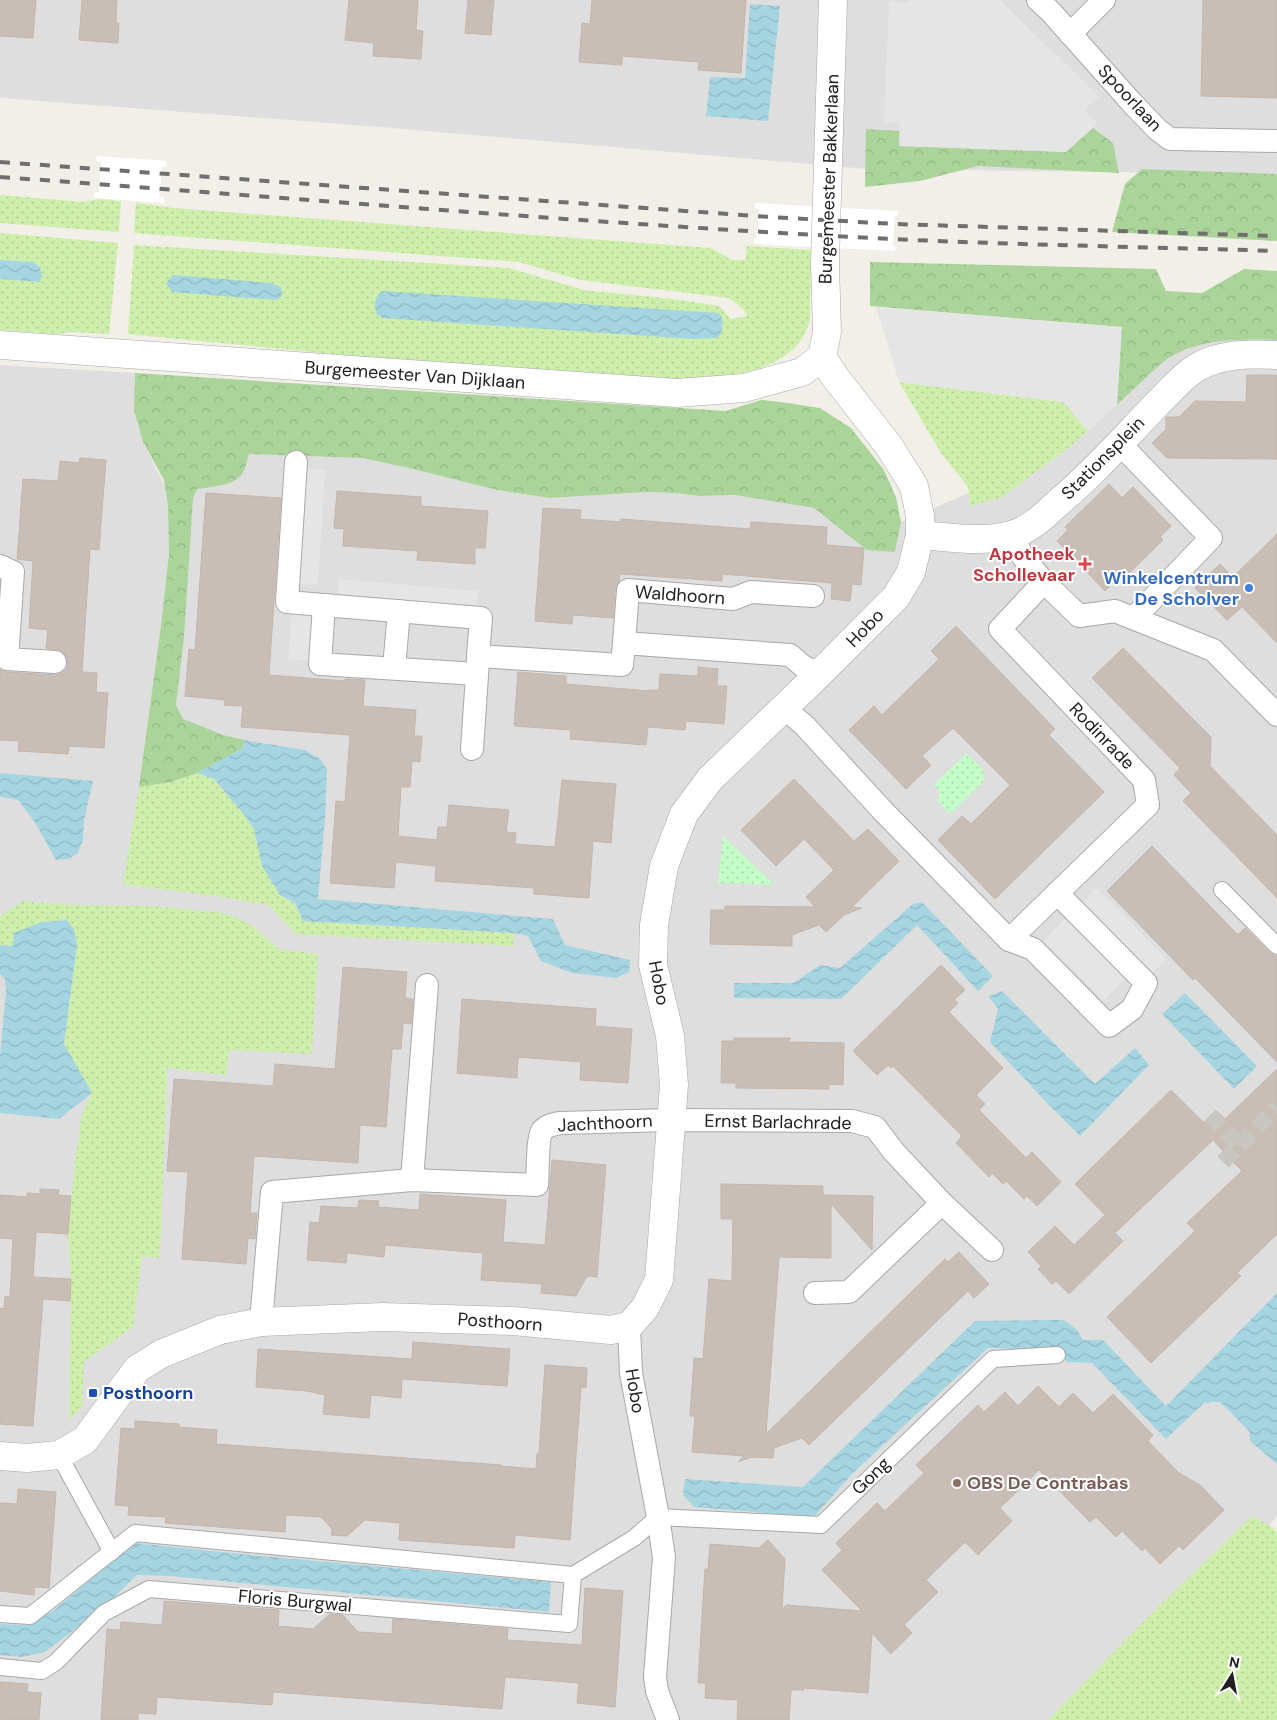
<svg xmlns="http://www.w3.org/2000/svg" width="1277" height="1720" viewBox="0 0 1277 1720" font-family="'DM Sans',sans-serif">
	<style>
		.residential { fill: #dfdede }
		.grass { fill: url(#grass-dots) }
		.forest { fill: url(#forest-crowns) }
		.park { fill: url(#park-dots) }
		.parking { fill: #e5e5e5 }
		.water { fill: url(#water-waves) }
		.pier { fill: #fff }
		.building { fill: #c8beb6; stroke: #c5b5a9 }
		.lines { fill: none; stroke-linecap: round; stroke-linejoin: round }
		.pedestrian-tunnel { stroke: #c8c6c0; stroke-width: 16; stroke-dasharray: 16 8; stroke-linecap: butt }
		.pedestrian-casing { stroke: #a8a8a8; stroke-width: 18 }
		.minor-casing { stroke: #a8a8a8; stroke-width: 24 }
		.tertiary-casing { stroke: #a8a8a8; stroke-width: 29 }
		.pedestrian { stroke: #fff; stroke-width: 16 }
		.minor { stroke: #fff; stroke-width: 22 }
		.tertiary { stroke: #fff; stroke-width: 28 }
		.rail { stroke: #6f6f6f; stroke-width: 4; stroke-dasharray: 10 10; stroke-linecap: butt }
		.health-dot { fill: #e0444e; stroke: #fff; stroke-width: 2 }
		.shop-dot { fill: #3f7fe0; stroke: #fff; stroke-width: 2 }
		.transit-dot { fill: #1a4fb4; stroke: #fff; stroke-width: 2 }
		.education-dot { fill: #8d6e63; stroke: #fff; stroke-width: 2 }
		.labels { text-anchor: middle; stroke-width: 4; stroke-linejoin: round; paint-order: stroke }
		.street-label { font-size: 18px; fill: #212121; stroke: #fff }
		.health-label { font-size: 18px; font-weight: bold; fill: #be3a42; stroke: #fff; text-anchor: end }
		.shop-label { font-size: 18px; font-weight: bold; fill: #366cbe; stroke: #fff; text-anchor: end }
		.transit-label { font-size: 18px; font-weight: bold; fill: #164399; stroke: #fff; text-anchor: start }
		.education-label { font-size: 18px; font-weight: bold; fill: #785e54; stroke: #fff; text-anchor: start }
	</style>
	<defs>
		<pattern id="grass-dots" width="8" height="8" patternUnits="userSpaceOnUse" patternTransform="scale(1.25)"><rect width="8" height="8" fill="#cdefab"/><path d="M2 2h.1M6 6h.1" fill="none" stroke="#b0cd93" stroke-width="1.8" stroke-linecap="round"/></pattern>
		<pattern id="forest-crowns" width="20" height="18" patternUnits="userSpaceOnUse" patternTransform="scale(1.25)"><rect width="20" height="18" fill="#abd49a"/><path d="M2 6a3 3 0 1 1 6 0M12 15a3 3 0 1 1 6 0" fill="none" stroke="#93b684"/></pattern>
		<pattern id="park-dots" width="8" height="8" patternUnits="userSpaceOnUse" patternTransform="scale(1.25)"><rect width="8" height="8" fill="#c4fdc8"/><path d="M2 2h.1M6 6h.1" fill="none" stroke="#a8d9ac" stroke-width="1.8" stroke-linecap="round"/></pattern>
		<pattern id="water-waves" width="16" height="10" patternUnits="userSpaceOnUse" patternTransform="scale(1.25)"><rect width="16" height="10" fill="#a6d5e2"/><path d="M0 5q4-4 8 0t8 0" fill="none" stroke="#8fb7c2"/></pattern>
	</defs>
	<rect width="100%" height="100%" fill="#f2efe8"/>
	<g class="residential">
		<polygon points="0,0 1277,0 1277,174 867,169 381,127 0,98"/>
		<polygon points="1277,325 1277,1517 1069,1720 0,1720 0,365 135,373 134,410 143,442 165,486 193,498 197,489 221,486 244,472 249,454 362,458 409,468 497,490 550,498 647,492 675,493 700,496 735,495 784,503 814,508 826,518 895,552 901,522 995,482 1189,326"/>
	</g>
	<g class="grass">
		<polygon points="0,195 84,202 98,199 121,201 119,232 0,223"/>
		<path d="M 136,203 L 173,208 L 711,248 L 732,260 L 745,260 L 747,246 L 811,250 C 811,265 811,281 810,296 C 810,303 811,312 810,319 C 796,382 700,379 651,378 L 373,358 L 128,334 L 134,245 L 509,268 L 584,290 L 673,299 L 719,306 L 731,319 L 747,316 L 744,310 L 729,298 L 580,280 L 519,262 L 134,233 Z"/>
		<polygon points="0,233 118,243 109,334 70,332 60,334 0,330 0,279 39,282 33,262 0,260"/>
		<polygon points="899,382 1064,402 1088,431 1071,446 1002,497 970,506 968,487 941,453"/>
		<polygon points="197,773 214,779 242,812 254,829 262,866 280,895 294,903 303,921 514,933 513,946 296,934 268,905 221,897 123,884 139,787 171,782"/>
		<polygon points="23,901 72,905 149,906 218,912 236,917 255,928 279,949 318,954 312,1054 229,1050 226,1075 167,1068 160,1258 142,1256 133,1327 84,1362 82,1407 69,1420 71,1279 68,1234 75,1162 82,1114 92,1093 64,1044 77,945 67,920 42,922 14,933 14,946 0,945 0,916"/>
		<polygon points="1252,1516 1272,1527 1277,1532 1277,1720 1048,1720 1143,1622"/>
	</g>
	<g class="forest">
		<polygon points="1093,128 1113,143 1119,173 978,166 920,181 865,187 866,129 900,131 899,146 1066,152"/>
		<polygon points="1142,169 1277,174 1277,241 1112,232 1125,184"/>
		<path d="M 870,262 L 1156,269 L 1166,291 L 1202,293 L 1244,269 L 1277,271 L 1277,340 C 1240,339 1193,338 1162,363 C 1147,376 1132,391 1117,405 L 1121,327 L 870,306 Z"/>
		<path d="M 135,373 L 726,411 L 761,400 L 788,403 L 820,408 L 851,428 L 884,470 L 896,497 L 901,522 L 895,552 L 867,550 L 814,508 L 735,495 L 700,496 L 675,493 L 647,492 L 550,498 L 497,490 L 409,468 L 362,458 L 249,454 C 247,461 246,469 242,474 C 233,486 211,487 197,489 L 193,498 L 184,637 L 176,705 L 183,719 L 223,735 L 244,740 L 243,748 L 197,773 L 171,782 L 139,787 L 161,626 L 169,554 L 168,505 L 164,480 L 143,442 L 134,410 Z"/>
	</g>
	<g class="park">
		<polygon points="967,753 984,771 983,782 950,814 937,800 940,791 934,785"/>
		<polygon points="723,836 775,885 718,883"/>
	</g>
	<g class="parking">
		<polygon points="908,0 1000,0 1099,97 1084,110 1098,123 1066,152 899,146 900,123 884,122 889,2 908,2"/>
		<polygon points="876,307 1122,327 1117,405 1088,431 1063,402 899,382"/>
		<polygon points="306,468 325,470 318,585 298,584"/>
		<polygon points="339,579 478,591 477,608 337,597"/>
		<polygon points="292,614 311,616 308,661 288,659"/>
		<polygon points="1097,888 1167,959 1138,986 1128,977 1103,1001 1043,940"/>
	</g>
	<g class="water">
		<polygon points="750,4 780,6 768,121 706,116 710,77 745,78"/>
		<polygon points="0,260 33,262 40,267 42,277 39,282 0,279"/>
		<polygon points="173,275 270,283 281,287 282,296 276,300 172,292 166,283"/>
		<path d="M 382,291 L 719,313 C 725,320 722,326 721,334 L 716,338 L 693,339 L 382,318 L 377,314 C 373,305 375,298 382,291 Z"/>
		<polygon points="244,740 305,750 320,759 327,769 325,819 318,899 553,919 565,945 630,960 629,972 616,978 572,973 541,961 528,936 514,933 303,921 295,903 280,895 262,866 254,829 242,812 214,779 197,773 243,748"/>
		<polygon points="0,773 93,781 84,821 83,840 78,853 69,859 56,860 34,821 18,800 0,797"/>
		<polygon points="922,902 993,976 978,991 917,925 841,999 734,998 734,983 793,983 820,965 840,968 913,904"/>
		<polygon points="67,920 74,930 77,945 64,1044 92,1093 59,1119 0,1113 0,1056 6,991 5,979 0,974 0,945 13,946 14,933 42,922"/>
		<polygon points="1002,991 1095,1084 1135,1048 1149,1065 1080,1136 1046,1102 990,1042 998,1009 988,996"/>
		<polygon points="1185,993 1257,1066 1234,1089 1162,1014"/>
		<polygon points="1277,1293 1277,1464 1250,1441 1249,1431 1220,1402 1210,1402 1208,1404 1205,1402 1166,1439 1092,1363 1067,1362 1054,1350 988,1348 853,1473 814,1517 694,1507 683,1495 685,1479 803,1487 975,1321 1064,1320 1077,1330 1083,1340 1103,1340 1166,1406"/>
		<polygon points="134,1543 261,1556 551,1582 549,1612 170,1576 137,1575 104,1607 45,1652 22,1657 0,1655 0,1624 25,1625 53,1611"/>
	</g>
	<g class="pier">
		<polygon points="97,156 167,161 167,166 162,167 159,197 164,197 164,203 94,198 94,192 99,192 101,162 96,161"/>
		<polygon points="755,203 898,211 897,216 895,216 894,224 893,246 896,247 895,251 754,244 754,239 757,238 759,209 755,209"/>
	</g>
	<g class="building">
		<polygon points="0,0 36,0 33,38 0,36"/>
		<polygon points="82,0 117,0 116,23 119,23 118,43 79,40"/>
		<polygon points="349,0 418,0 416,30 423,31 421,59 373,56 374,43 345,40"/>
		<polygon points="468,0 494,0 491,35 465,33"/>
		<polygon points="592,0 746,0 741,73 698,70 699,62 622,56 622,65 579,62 582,23 590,24"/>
		<polygon points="1203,0 1277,0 1277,98 1201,96"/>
		<polygon points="1247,375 1277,375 1277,459 1167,458 1152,443 1166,429 1166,417 1179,417 1195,401 1246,402"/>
		<polygon points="80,458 106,460 99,550 90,549 82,672 97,673 96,692 108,693 104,748 69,746 68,754 18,751 19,741 0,740 0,670 6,672 55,675 60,674 66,670 68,662 66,656 62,651 46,648 48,630 29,628 33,561 17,559 23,479 58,481 60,461 79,463"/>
		<polygon points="1109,484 1122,498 1133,487 1171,526 1160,537 1163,540 1119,583 1116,580 1105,591 1057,541 1068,530 1065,527"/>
		<polygon points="337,491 421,497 421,506 488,511 485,548 475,548 475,564 417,560 418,551 343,546 344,529 334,528"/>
		<polygon points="206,493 281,498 269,675 345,681 345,679 365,680 363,706 416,710 414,736 422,736 420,762 412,761 410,787 401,787 398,836 437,840 438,827 447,827 449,805 509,810 506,832 516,833 515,844 555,847 562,780 616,784 611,843 593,841 589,898 534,894 534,888 435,881 436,866 396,862 394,888 330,883 336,801 345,802 350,735 241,727 243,706 224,705 225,700 185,696 189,649 195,650"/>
		<polygon points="543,508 581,510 580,519 621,522 621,519 750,529 751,522 827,527 826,545 864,548 861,585 852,584 850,601 831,599 832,583 722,574 722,581 620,574 619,581 615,589 613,618 573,615 572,624 535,621"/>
		<polygon points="1277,534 1277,643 1242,607 1227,620 1195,588 1220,564 1233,577"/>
		<polygon points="956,626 1055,729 1049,735 1104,792 995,899 938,840 962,816 971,824 1010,785 953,728 922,756 931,765 906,789 849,730 874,706 882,715 939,659 931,651"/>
		<polygon points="1123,648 1211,737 1210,766 1277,835 1277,898 1183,801 1191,793 1174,775 1180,768 1092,678"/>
		<polygon points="698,667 718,669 717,686 727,686 724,724 686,721 685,730 648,727 646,745 570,739 571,730 514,726 518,672 566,676 566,684 649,691 649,690 659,690 660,674 698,676"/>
		<polygon points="794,779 854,841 868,829 899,861 852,907 862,908 844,915 826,932 819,925 805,930 792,935 792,946 710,944 711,910 725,910 725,906 815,907 806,897 834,870 804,839 776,866 741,830"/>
		<polygon points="1152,846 1238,935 1245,928 1270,953 1277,956 1277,1062 1195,978 1193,980 1107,891"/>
		<polygon points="941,965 965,990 954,1000 958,1003 949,1012 1003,1068 976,1095 985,1104 979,1110 1026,1158 1032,1152 1061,1182 1037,1206 1027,1196 1024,1199 1006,1181 1003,1184 992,1173 989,1177 956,1143 962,1136 893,1066 891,1068 888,1065 877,1075 853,1051"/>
		<polygon points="343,967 407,972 405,998 413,999 411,1024 403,1023 401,1049 392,1049 386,1127 360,1125 358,1163 254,1156 250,1213 257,1213 255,1239 248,1238 246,1264 182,1259 188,1172 167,1171 174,1079 273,1086 275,1064 335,1069"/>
		<polygon points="462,999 596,1009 595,1026 632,1029 628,1083 580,1080 581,1062 518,1057 517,1078 457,1073"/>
		<polygon points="734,1038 791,1038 787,1042 844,1043 843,1085 829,1084 829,1089 736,1088 736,1083 721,1083 722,1041 734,1041"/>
		<polygon points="1277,1069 1277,1234 1237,1273 1241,1276 1151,1363 1107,1317 1195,1231 1187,1223 1242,1171 1213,1140 1115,1233 1123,1241 1069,1294 1056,1281 1052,1284 1038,1269 1041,1266 1028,1252 1055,1226 1074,1245 1105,1215 1075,1184 1171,1090 1204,1123 1217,1111 1225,1119"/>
		<polygon points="552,1160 606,1165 597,1277 587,1276 576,1296 541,1293 542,1284 481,1280 483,1253 385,1245 384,1257 347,1253 346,1263 307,1260 310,1222 319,1223 321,1206 358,1208 359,1200 379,1201 378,1207 419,1210 420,1194 506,1200 503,1242 545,1245"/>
		<polygon points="721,1184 823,1186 823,1195 873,1196 872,1250 831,1204 831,1258 779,1257 766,1434 945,1259 948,1262 959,1252 989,1284 974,1298 968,1291 809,1445 802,1438 774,1448 773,1458 752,1457 738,1462 744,1456 692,1452 695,1416 690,1416 694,1358 703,1359 709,1279 732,1281 733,1219 721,1219"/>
		<polygon points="40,1189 59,1190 58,1195 71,1196 68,1234 36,1232 33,1277 71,1279 70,1301 43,1299 33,1426 0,1424 0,1308 4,1309 5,1296 10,1297 13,1239 0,1238 0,1195 27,1197 27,1193 40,1194"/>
		<polygon points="413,1342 510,1349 507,1386 402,1379 401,1398 371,1395 369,1418 323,1414 325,1395 307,1391 256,1387 258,1349 412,1359"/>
		<polygon points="545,1365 587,1368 586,1388 581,1387 570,1540 515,1535 514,1548 399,1540 400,1523 365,1520 347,1536 331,1535 332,1529 321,1517 286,1515 285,1532 165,1523 166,1517 128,1515 129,1506 115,1505 121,1428 135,1429 135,1421 179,1424 179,1427 217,1430 216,1444 501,1465 501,1466 536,1469 537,1454 539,1454"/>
		<polygon points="1038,1386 1059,1407 1073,1393 1093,1413 1113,1394 1153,1435 1148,1441 1179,1473 1200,1485 1224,1510 1183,1550 1179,1546 1160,1564 1145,1548 1142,1551 1122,1531 1116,1537 1096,1517 1090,1522 1039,1470 1000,1508 1012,1521 978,1555 965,1542 926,1580 938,1592 904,1625 912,1633 891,1654 872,1633 868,1693 804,1688 804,1690 791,1690 789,1720 737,1720 738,1700 705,1698 706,1683 698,1683 705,1569 708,1569 710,1544 759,1548 768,1540 785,1559 782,1609 786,1605 862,1611 822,1570 842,1550 836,1543 877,1503 885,1511 924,1473 916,1465 978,1405 984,1412 1005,1392 1018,1406"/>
		<polygon points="18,1489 56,1492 49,1588 35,1587 34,1595 0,1591 0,1503 17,1504"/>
		<polygon points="585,1588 623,1591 615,1707 577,1703 579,1683 505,1677 502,1709 273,1692 272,1705 157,1697 156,1714 138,1713 138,1720 101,1720 107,1629 120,1630 121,1622 162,1625 164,1601 279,1610 278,1626 313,1629 330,1614 343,1615 358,1632 392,1634 393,1619 508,1629 507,1640 582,1645"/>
		<polygon points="0,1682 28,1684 27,1692 41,1693 39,1720 0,1720"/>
	</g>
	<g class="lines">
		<g class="pedestrian-tunnel">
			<polyline points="1210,1115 1239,1145"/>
			<polyline points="1223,1162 1277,1107"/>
		</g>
		<defs>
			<g id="pedestrian">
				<polyline points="1222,890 1277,946"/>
				<polyline points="59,1455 112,1552"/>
				<polyline points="0,1614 30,1616 135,1533 573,1575"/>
				<polyline points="0,1667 42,1671 56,1662 104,1613 149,1589 569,1624 573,1575 634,1538 658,1517 821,1525 993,1359 1057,1355"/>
			</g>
			<g id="minor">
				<polyline points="1038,0 1051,12 1132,103 1158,130 1170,139 1277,141"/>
				<polyline points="1070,34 1104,0"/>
				<polyline points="1119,443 1211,538 1134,618"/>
				<polyline points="296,462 287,602 481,618 478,656 622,665 624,643 790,655 804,667 820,673"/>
				<polyline points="1012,535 1023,557 1044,582 1079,616 1115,611 1213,650 1277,715"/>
				<polyline points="0,566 13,572 7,659 55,662"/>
				<polyline points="324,605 320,664 477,674"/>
				<polyline points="624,643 628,590 733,599 751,592 813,596"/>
				<polyline points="394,668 399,611"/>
				<polyline points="784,708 805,726 882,810 1009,940 1148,805 1144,780 1000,629 1044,582"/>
				<polyline points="472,749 478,661"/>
				<polyline points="1009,940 1033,949 1109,1026 1132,1009 1146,983 1057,893"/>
				<polyline points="412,1180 427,985"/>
				<polyline points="942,1203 992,1250"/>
				<path d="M 261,1322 L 272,1192 L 412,1180 L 537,1185 C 538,1174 537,1139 542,1131 C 547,1125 554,1124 561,1123 L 670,1120 L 852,1121 L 875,1127 L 894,1152 L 942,1203 L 849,1292 L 815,1293"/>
				<polyline points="629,1326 631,1373 658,1517 664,1557 655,1677 657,1691 668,1720"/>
			</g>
			<g id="tertiary">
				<polyline points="0,345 677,393 744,388 802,372 822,357"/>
				<polyline points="822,357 827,332 825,263 833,0"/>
				<path d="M 920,535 C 950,537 981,543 1011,535 C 1030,530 1045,515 1060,501 C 1095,472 1125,437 1157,404 C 1169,393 1181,377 1196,368 C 1221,353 1249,354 1277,355"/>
				<polyline points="0,1456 27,1458 59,1455 85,1440 137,1369 161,1354 220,1330 261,1322 383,1317 513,1321 611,1330 629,1326 645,1308 659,1280 674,1085 670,1036 653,965 654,925 664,866 684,814 710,779 820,673 896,597 911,572 920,535 920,516 914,486 889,446 835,377 822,357"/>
			</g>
		</defs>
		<use href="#pedestrian" class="pedestrian-casing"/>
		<use href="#minor" class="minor-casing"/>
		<use href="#tertiary" class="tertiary-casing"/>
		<use href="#pedestrian" class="pedestrian"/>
		<use href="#minor" class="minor"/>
		<use href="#tertiary" class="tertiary"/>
		<g class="rail">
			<polyline points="0,162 770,217 895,224 1277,236"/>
			<path d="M 0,177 C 297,198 594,224 891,239 C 1020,245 1149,247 1277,251"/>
		</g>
	</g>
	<path class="health-dot" d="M1082.5 556.5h5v5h5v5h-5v5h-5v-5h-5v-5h5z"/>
	<circle class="shop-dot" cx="1249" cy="588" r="5"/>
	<rect class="transit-dot" x="88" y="1388" width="10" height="10" rx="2.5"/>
	<circle class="education-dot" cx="957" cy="1483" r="5"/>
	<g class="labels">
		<g class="street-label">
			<text transform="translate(1130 98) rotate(47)" y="6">Spoorlaan</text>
			<text transform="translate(829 179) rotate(-88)" y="6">Burgemeester Bakkerlaan</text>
			<text transform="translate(415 375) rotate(4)" y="6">Burgemeester Van Dijklaan</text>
			<text transform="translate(1103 458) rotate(-45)" y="6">Stationsplein</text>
			<text transform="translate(680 595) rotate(4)" y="6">Waldhoorn</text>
			<text transform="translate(865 628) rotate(-46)" y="6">Hobo</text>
			<text transform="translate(1102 736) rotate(46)" y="6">Rodinrade</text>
			<text transform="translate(659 983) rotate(79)" y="6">Hobo</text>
			<text transform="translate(778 1122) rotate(1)" y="6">Ernst Barlachrade</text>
			<text transform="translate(605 1123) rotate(-3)" y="6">Jachthoorn</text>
			<text transform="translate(500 1322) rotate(4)" y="6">Posthoorn</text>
			<text transform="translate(635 1391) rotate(81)" y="6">Hobo</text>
			<text transform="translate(871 1476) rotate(-44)" y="6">Gong</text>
			<text transform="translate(295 1601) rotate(5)" y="6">Floris Burgwal</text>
		</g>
		<g class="health-label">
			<text x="1075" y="560">Apotheek<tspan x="1075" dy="21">Schollevaar</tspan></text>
		</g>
		<g class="shop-label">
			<text x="1239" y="584">Winkelcentrum<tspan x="1239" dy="21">De Scholver</tspan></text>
		</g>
		<g class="transit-label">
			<text x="103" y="1399">Posthoorn</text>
		</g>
		<g class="education-label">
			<text x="967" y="1489">OBS De Contrabas</text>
		</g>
	</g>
	<g transform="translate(1232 1675) rotate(11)" stroke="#ffffff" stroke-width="4" paint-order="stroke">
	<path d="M0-4L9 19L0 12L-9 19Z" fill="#212121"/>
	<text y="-8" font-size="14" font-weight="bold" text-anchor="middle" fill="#212121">N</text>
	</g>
</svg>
